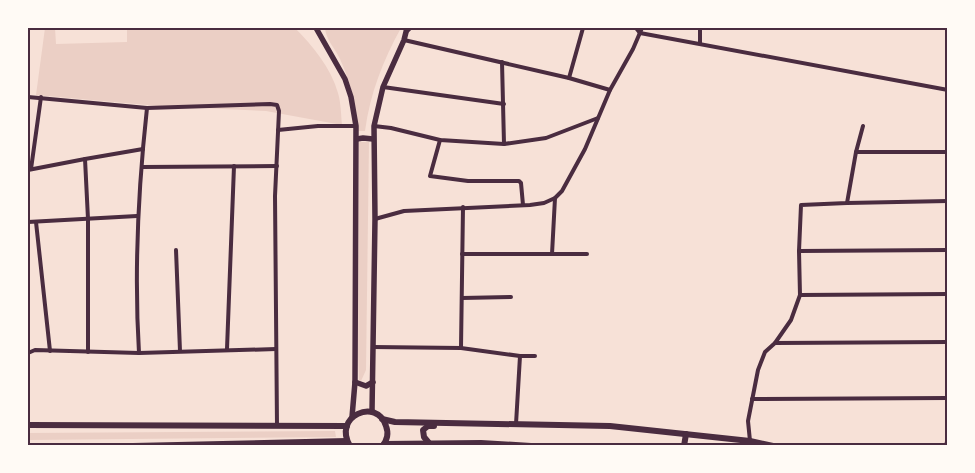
<svg xmlns="http://www.w3.org/2000/svg" width="975" height="473" viewBox="0 0 975 473" font-family="Poppins,sans-serif">
	<style>
		.green { fill: #ebcfc5 }
		.lines { fill: none; stroke-linecap: round; stroke-linejoin: round }
		.minor { stroke: #4a2c40; stroke-width: 4 }
		.secondary { stroke: #4a2c40; stroke-width: 5.5 }
		.primary { stroke: #4a2c40; stroke-width: 6 }
		.neatline { fill: none; stroke: #4a2c40; stroke-width: 2 }
	</style>
	<rect width="100%" height="100%" fill="#f7e1d7"/>
	<g class="green">
		<path d="M 45,28 L 55,28 L 56,44 L 127,42 L 127,28 L 295,28 C 313,46 331,68 338,93 C 341,103 341,115 342,125 L 266,111 L 158,106 L 36,95 Z"/>
		<path d="M 325,28 L 401,28 C 383,60 370,94 365,131 L 357,131 C 356,104 351,83 340,59 C 335,48 326,40 325,28 Z"/>
		<polygon points="359,142 369,142 366,370 361,381 359,380 358,355"/>
		<polygon points="335,431 336,437 28,440 28,433"/>
	</g>
	<g class="lines">
		<g class="minor">
			<polyline points="636,28 640,33 948,90"/>
			<polyline points="404,40 569,78 610,90"/>
			<polyline points="700,43 700,28"/>
			<polyline points="502,62 504,144"/>
			<polyline points="569,78 583,28"/>
			<polyline points="383,87 504,104"/>
			<polyline points="28,97 147,108 270,104 277,105 279,111 275,196 277,425"/>
			<polyline points="374,126 391,128 440,140 504,144 546,138 598,118"/>
			<polyline points="278,130 318,126 356,126"/>
			<polyline points="440,140 430,176 468,181 519,181 521,183 523,205"/>
			<polyline points="856,152 948,152"/>
			<polyline points="142,167 277,166"/>
			<polyline points="31,169 41,97"/>
			<polyline points="28,170 85,159"/>
			<polyline points="847,203 948,201"/>
			<polyline points="375,219 404,211 530,205 544,203 555,198 562,191 585,149 610,90 633,49 642,28"/>
			<polyline points="28,222 137,216"/>
			<polyline points="36,222 50,351"/>
			<polyline points="176,250 180,351"/>
			<polyline points="799,251 948,250"/>
			<polyline points="462,254 587,254"/>
			<polyline points="552,254 555,198"/>
			<polyline points="800,295 948,294"/>
			<polyline points="462,298 511,297"/>
			<polyline points="775,343 948,342"/>
			<polyline points="373,347 461,348 520,356 535,356"/>
			<polyline points="461,348 463,207"/>
			<polyline points="227,349 234,166"/>
			<polyline points="88,352 88,219 85,159 143,149"/>
			<polyline points="28,353 35,350 139,353 276,349"/>
			<path d="M 139,353 C 134,271 138,190 147,108"/>
			<polyline points="752,399 948,398"/>
			<polyline points="516,424 520,356"/>
			<polyline points="750,441 748,421 758,370 765,352 775,343 791,320 800,295 799,251 801,205 847,203 856,152 863,126"/>
			<polyline points="946,446 948,437"/>
		</g>
		<g class="secondary">
			<polyline points="316,28 345,79 351,97 356,126 355,382 352,417"/>
			<polyline points="357,139 363,138 373,139"/>
			<polyline points="355,382 366,386 373,382"/>
			<polyline points="372,412 375,219 374,126 383,87 404,40 407,28"/>
		</g>
		<g class="primary">
			<polyline points="407,30 409,28"/>
			<polyline points="382,419 395,422 610,426 750,441 773,446"/>
			<polyline points="28,425 347,426"/>
			<polyline points="429,443 424,437 423,430 428,426 434,426"/>
			<polyline points="384,444 481,443 531,446"/>
			<polyline points="133,446 347,441"/>
			<path d="M 350,446 C 332,416 377,397 386,426 C 389,434 387,439 383,446"/>
			<polyline points="684,446 686,434"/>
		</g>
	</g>
	<rect width="975" height="473" fill="none" stroke="#fffaf5" stroke-width="58"/>
	<rect x="29" y="29" width="917" height="415" class="neatline"/>
</svg>
